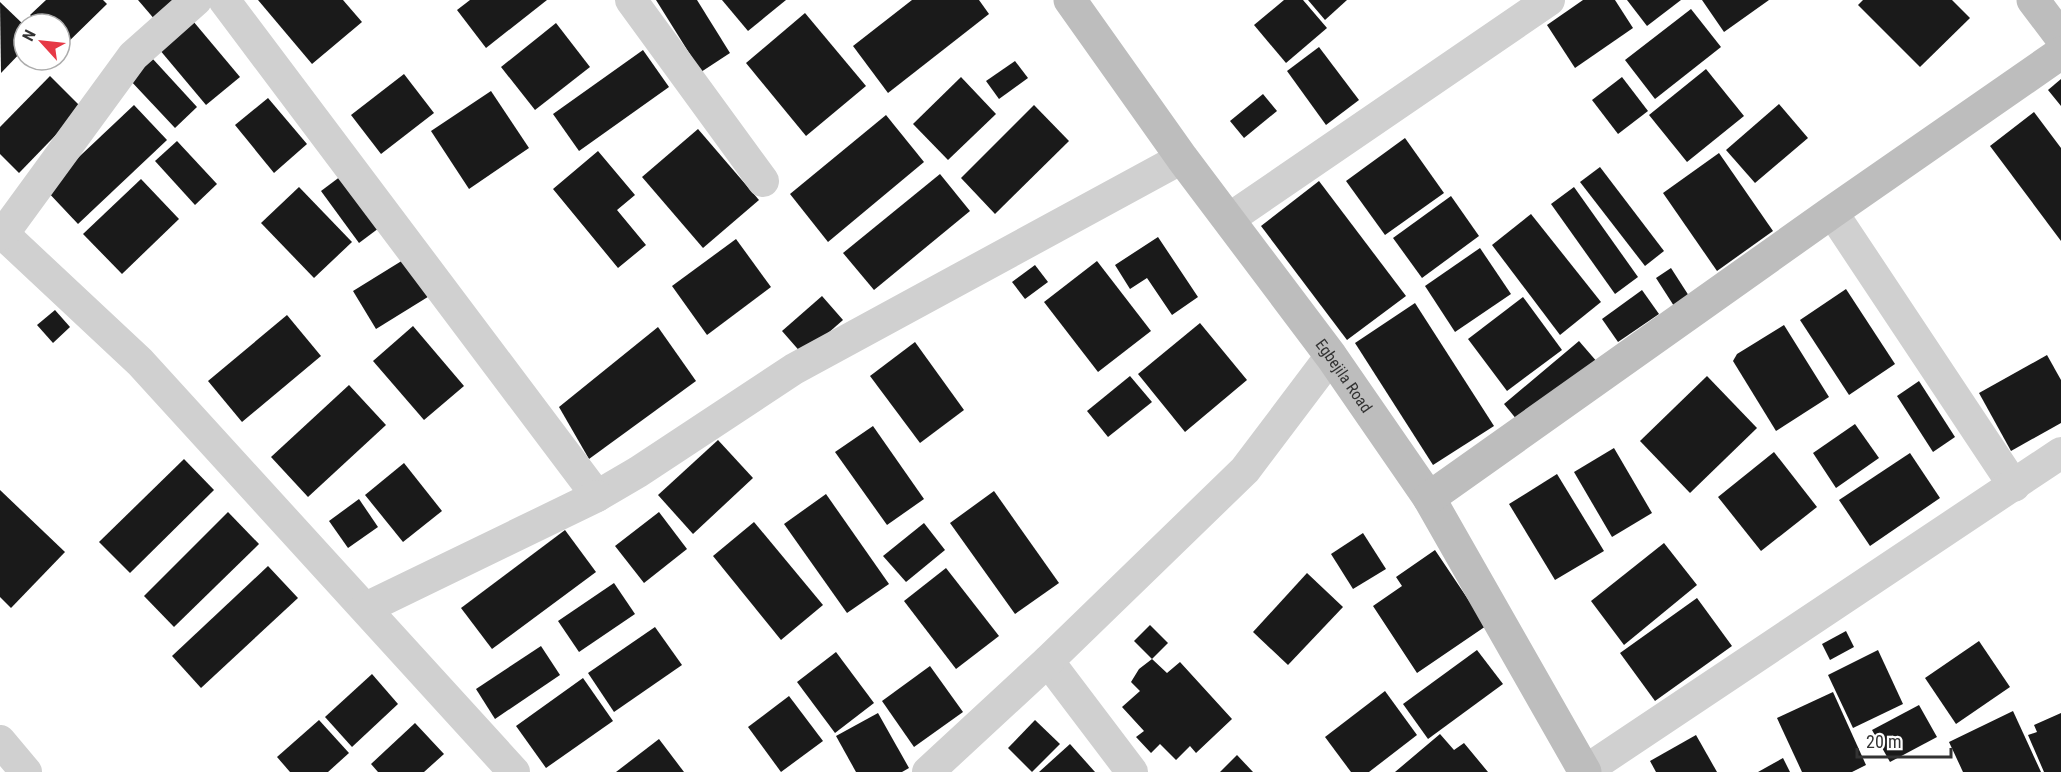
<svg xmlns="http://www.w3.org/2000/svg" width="2061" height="772" viewBox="0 0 2061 772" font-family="'Roboto Condensed',sans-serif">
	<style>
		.building { fill: #1a1a1a }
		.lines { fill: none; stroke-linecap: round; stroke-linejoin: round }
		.street { stroke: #d0d0d0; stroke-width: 32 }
		.secondary { stroke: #bdbdbd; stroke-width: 33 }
		.labels { text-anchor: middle; stroke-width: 6; stroke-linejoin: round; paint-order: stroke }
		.street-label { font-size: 16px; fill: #333; stroke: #fff }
	</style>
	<rect width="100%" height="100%" fill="#fff"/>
	<g class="building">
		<polygon points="46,0 103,0 107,4 62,48 60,46 60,24 39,24 30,15"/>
		<polygon points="138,0 181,0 156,21"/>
		<polygon points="258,0 343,0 362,22 312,64"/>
		<polygon points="470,0 547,0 486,48 457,10"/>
		<polygon points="656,0 697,0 730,53 701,72"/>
		<polygon points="722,0 786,0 748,31"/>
		<polygon points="912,0 979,0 989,14 888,93 853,46"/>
		<polygon points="1284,0 1303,0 1327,28 1286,63 1254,25"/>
		<polygon points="1308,0 1347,0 1325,20"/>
		<polygon points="1583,0 1615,0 1633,28 1575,68 1547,25"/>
		<polygon points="1627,0 1681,0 1647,26"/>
		<polygon points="1702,0 1769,0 1724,32"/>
		<polygon points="1863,0 1952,0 1970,18 1920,67 1858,5"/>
		<polygon points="0,2 24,25 24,49 1,73"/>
		<polygon points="1691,9 1721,47 1655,99 1625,60"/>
		<polygon points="805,13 866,86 806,136 746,63"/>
		<polygon points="193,21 240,77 206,105 159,49"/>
		<polygon points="556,23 590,67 535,110 501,67"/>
		<polygon points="1319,47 1359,100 1326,125 1287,71"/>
		<polygon points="643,50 669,87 579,151 553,114"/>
		<polygon points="152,58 197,107 175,128 129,79"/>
		<polygon points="1015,61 1028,78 999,99 986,81"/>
		<polygon points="1706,69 1744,116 1687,162 1649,115"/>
		<polygon points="404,74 434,113 381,154 351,115"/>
		<polygon points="50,76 82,108 19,173 0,154 0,127"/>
		<polygon points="961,77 996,114 948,160 913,124"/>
		<polygon points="1622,77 1648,111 1618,134 1592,100"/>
		<polygon points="2061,79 2061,106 2048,90"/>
		<polygon points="491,91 529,148 469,189 431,131"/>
		<polygon points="1263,94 1277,111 1244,138 1230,121"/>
		<polygon points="268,98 307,144 274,173 235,125"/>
		<polygon points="1779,104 1808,138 1755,183 1726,150"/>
		<polygon points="134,105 167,140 78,224 45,189"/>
		<polygon points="1034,105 1069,141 995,214 961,178"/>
		<polygon points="2034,112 2061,148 2061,241 1990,146"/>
		<polygon points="886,115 924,162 828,242 790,194"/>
		<polygon points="698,129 759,200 703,248 642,177"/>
		<polygon points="1405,138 1444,193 1385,235 1346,181"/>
		<polygon points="177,141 217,184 195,205 155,161"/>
		<polygon points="598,151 635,195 617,210 646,245 618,268 553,189"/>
		<polygon points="1719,153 1773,231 1717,271 1663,193"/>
		<polygon points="1600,167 1664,251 1645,266 1580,182"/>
		<polygon points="940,174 970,211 874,290 843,253"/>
		<polygon points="341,176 379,228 359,243 321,191"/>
		<polygon points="141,179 179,219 122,274 83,234"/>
		<polygon points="1319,181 1406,296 1347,340 1261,226"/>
		<polygon points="299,187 352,242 314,278 261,223"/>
		<polygon points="1574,187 1638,277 1615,294 1551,204"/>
		<polygon points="1451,196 1479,236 1422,278 1393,238"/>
		<polygon points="1531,214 1601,302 1560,335 1492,245"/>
		<polygon points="1158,237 1198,297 1172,315 1147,278 1130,289 1115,265"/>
		<polygon points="736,239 771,287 707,335 672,286"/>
		<polygon points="1480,248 1511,294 1455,332 1425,286"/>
		<polygon points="408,257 431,295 376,329 353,291"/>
		<polygon points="1097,261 1151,331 1098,372 1044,302"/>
		<polygon points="1035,265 1048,282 1025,299 1012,282"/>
		<polygon points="1671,268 1689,296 1674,306 1656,278"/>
		<polygon points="1846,289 1895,364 1849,395 1800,320"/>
		<polygon points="1642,290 1659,314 1618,342 1602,319"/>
		<polygon points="822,296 843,320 803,355 782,331"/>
		<polygon points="1523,297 1562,350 1507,391 1468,339"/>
		<polygon points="1415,303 1494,426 1433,465 1355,343"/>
		<polygon points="55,310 70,327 53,343 37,325"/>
		<polygon points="287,315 321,356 242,422 208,381"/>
		<polygon points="1200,323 1247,380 1185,432 1138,374"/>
		<polygon points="1784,325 1829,397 1776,431 1733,361 1737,354"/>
		<polygon points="413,326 464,386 424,420 373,361"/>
		<polygon points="658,327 696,381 589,459 559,407"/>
		<polygon points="1579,341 1598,363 1522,426 1504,404"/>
		<polygon points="915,342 964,410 920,443 870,376"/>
		<polygon points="2047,355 2061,380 2061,423 2011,451 1979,393"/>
		<polygon points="1130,376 1152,402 1108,437 1087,411"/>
		<polygon points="1707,376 1757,428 1690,493 1640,441"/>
		<polygon points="1919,381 1955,437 1933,452 1897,396"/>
		<polygon points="349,385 386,425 308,497 271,457"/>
		<polygon points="1855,424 1879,458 1836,488 1813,453"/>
		<polygon points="873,426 924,499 887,525 835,452"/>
		<polygon points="718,440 753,478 693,534 658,495"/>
		<polygon points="1614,448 1652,513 1612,537 1574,472"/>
		<polygon points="1774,452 1817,507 1761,551 1718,497"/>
		<polygon points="1910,453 1940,498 1870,546 1839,500"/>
		<polygon points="184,459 214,490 130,573 99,542"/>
		<polygon points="404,463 442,511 403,542 365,495"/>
		<polygon points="1557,474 1604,551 1555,580 1509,504"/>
		<polygon points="0,490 65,552 11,608 0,597"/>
		<polygon points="994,491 1059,583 1015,614 950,523"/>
		<polygon points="826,494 889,584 847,613 784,524"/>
		<polygon points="359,499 378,527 348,548 329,521"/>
		<polygon points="228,512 259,544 174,627 144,596"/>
		<polygon points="659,512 687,549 644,583 615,546"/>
		<polygon points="754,522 823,605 781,640 713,556"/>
		<polygon points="924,523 945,550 906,582 883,556"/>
		<polygon points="565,530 596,572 492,649 461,608"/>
		<polygon points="1363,533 1386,569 1353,589 1331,554"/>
		<polygon points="1664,543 1697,585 1624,645 1591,601"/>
		<polygon points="1435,550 1486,626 1417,673 1373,606 1402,586 1396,577"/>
		<polygon points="268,566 298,598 201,688 172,656"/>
		<polygon points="946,568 999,636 956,669 904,601"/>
		<polygon points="1307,573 1343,607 1288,665 1253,632"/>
		<polygon points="614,583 635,614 579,652 558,621"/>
		<polygon points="1697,598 1732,646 1655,701 1620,653"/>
		<polygon points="1150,625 1168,643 1152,659 1167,673 1180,662 1232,719 1196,753 1190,746 1176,760 1160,744 1151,753 1136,737 1144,731 1122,707 1140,691 1131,682 1139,669 1152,659 1134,641"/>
		<polygon points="655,627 682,665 614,712 588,673"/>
		<polygon points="1846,631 1854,647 1830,660 1822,644"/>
		<polygon points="1979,641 2010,687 1956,724 1925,678"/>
		<polygon points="541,646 560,675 495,719 476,689"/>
		<polygon points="1477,650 1503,684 1428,739 1403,704"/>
		<polygon points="1878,650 1903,704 1853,728 1828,675"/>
		<polygon points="836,652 874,703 835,733 797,682"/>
		<polygon points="930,666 963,712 914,747 882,701"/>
		<polygon points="372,674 398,704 352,747 325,717"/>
		<polygon points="583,678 613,721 546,768 516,726"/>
		<polygon points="1385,691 1417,735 1369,772 1351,772 1325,737"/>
		<polygon points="1833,692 1866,765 1852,772 1802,772 1777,718"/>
		<polygon points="789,696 823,741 781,772 748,727"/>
		<polygon points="1919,705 1937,737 1890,762 1872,730"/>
		<polygon points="2013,711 2041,772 1963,772 1949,742"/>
		<polygon points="878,713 909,768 902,772 856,772 836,736"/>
		<polygon points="2061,713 2061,772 2044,772 2028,735 2037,732 2034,725"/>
		<polygon points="319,720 349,753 328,772 290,772 277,757"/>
		<polygon points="1035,720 1060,744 1032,772 1008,748"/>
		<polygon points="415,723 444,754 424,772 378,772 371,764"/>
		<polygon points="1440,734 1454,750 1464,743 1488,772 1395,772"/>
		<polygon points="1696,735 1717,772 1656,772 1650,761"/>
		<polygon points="659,739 684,772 616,772"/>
		<polygon points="1070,744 1095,772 1039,772"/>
		<polygon points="1237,755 1253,772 1220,772"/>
		<polygon points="1783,758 1790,772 1758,772"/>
	</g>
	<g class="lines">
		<g class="street">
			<polyline points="224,0 597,496 638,472 794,369 1182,158"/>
			<polyline points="631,0 763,181"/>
			<polyline points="1832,212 2014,486"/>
			<polyline points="1229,219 1549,0"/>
			<polyline points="0,231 140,362 514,772"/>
			<polyline points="3,234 133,56 196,0"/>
			<polyline points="366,608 597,496"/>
			<polyline points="1048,661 1132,772"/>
			<polyline points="0,741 26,772"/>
			<polyline points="1585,771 2061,453"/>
			<polyline points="928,772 1048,661 1245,470 1331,356"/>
		</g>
		<g class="secondary">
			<path id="s1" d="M 1070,0 L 1182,158 L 1331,356 L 1429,498 L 1585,772"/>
			<polyline points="2033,0 2061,37"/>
			<polyline points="1429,498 1832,212 2061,53"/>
		</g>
	</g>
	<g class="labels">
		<g class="street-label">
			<text dy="6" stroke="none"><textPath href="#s1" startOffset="465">Egbejila Road</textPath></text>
		</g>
	</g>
	<g transform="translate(42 42) rotate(297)"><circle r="28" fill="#ffffff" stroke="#adadad" stroke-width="1.5"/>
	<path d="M0-4.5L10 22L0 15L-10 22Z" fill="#e63946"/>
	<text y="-9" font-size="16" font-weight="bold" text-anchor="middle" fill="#333333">N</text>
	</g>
	<path d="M1857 748v9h94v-9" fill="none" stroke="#333333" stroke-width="3"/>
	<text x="1866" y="748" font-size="18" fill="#333333" stroke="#ffffff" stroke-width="4.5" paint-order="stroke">20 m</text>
</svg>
